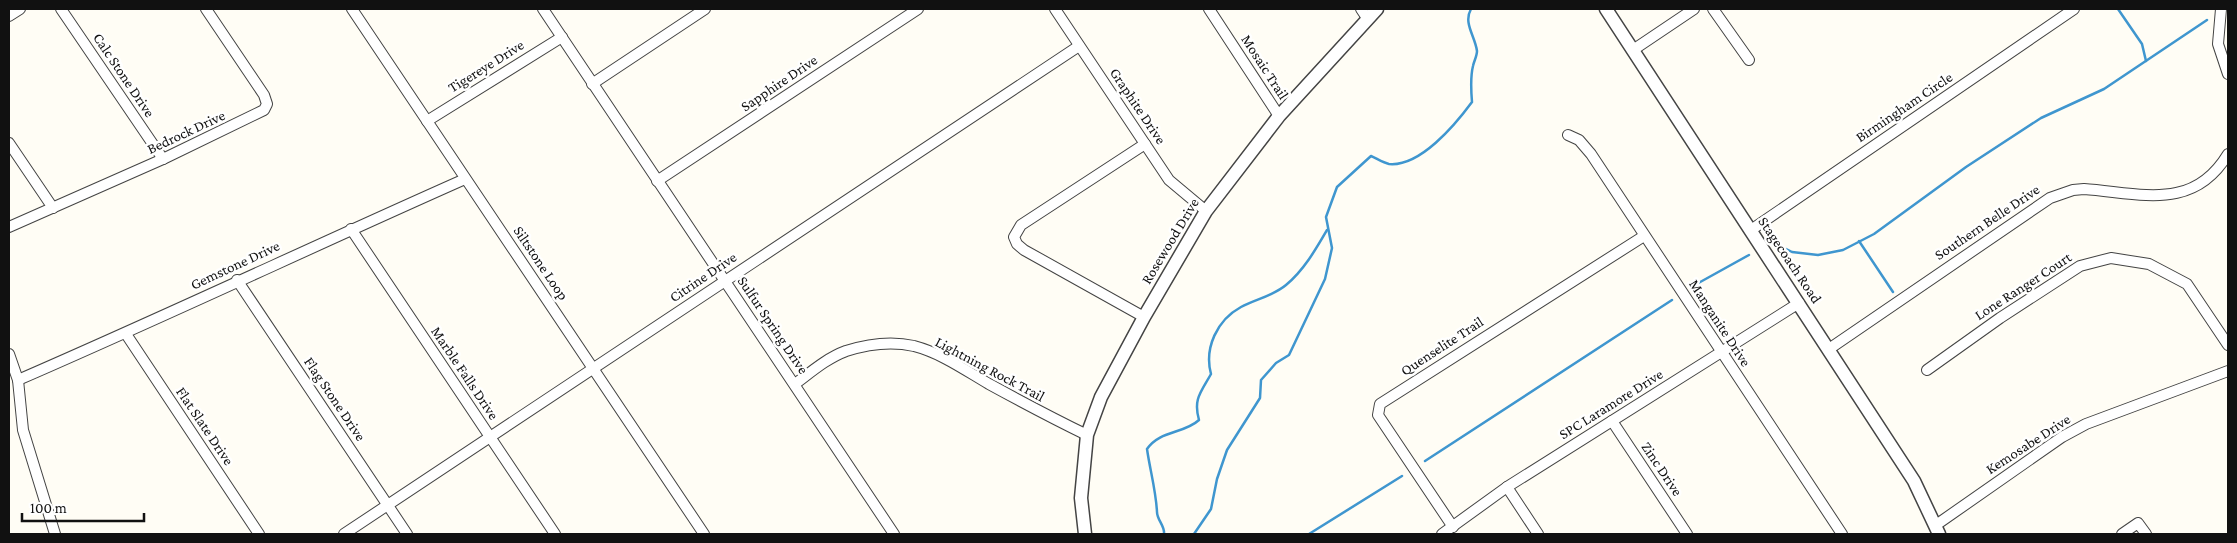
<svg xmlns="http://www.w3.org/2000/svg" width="2237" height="543" viewBox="0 0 2237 543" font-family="'Crimson Pro',serif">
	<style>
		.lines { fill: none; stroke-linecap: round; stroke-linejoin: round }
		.stream { stroke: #3f96cf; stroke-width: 2.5 }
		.minor-casing { stroke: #444; stroke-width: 12 }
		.tertiary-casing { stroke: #444; stroke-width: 15 }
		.minor { stroke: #fff; stroke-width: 10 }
		.tertiary { stroke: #fff; stroke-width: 12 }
		.labels { text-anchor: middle; stroke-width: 5; stroke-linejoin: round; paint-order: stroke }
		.street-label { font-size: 15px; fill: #111; stroke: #fff }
	</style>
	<rect width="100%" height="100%" fill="#fffdf5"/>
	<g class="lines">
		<g class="stream">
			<polyline points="2118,9 2142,44 2146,61"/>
			<polyline points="1859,241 1893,292"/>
			<polyline points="1772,242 1792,252 1818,255 1843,250 1874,234 1966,167 2041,118 2104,89 2207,20"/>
			<polyline points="1693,286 1749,255"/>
			<polyline points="1425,461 1672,300"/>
			<path d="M 1164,534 C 1165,526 1157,520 1157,512 C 1156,491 1150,470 1147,449 C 1160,430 1184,434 1199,420 C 1193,399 1201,392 1211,374 C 1204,348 1217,320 1241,307 C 1256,299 1273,296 1286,285 C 1304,270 1316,249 1327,230"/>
			<path d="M 1194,534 L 1211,509 L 1217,479 L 1227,450 L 1260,398 L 1261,380 L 1276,363 L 1289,355 L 1325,279 L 1332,248 L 1326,217 L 1337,187 L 1371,156 C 1376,158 1383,163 1389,164 C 1420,167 1455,125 1472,102 C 1471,90 1470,78 1473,66 C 1474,61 1477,56 1477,51 C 1475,36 1463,23 1471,9"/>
			<polyline points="1309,534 1402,476"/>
		</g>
		<defs>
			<g id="minor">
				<polyline points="61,9 163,159"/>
				<polyline points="352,9 704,534"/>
				<polyline points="543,9 894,534"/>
				<polyline points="1055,9 1169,180 1206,211"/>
				<polyline points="1209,9 1279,116"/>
				<polyline points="1361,9 1367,18"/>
				<polyline points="1713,9 1749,60"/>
				<polyline points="2221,9 2218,44 2228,74"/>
				<polyline points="9,16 20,9"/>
				<polyline points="1633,50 1694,9"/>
				<polyline points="592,84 705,9"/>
				<polyline points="427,121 562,37"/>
				<polyline points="1568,135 1579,140 1591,154 1842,534"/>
				<polyline points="9,143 53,208"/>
				<polyline points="657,181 918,9"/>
				<polyline points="9,227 163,159 264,110 267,104 264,95 206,9"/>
				<polyline points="351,229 555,534"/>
				<polyline points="1751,230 2074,9"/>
				<polyline points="237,280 407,534"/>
				<polyline points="1144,317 1024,250 1017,244 1014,237 1021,225 1145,144"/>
				<polyline points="126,334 259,534"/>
				<path d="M 1829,349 L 2050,198 L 2073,190 L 2084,189 C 2141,193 2193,212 2228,154"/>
				<polyline points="9,354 18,380 23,430 55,534"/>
				<polyline points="1927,370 2000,318 2080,266 2111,258 2149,264 2187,284 2228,345"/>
				<path d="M 18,380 C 168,315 316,245 465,179"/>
				<path d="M 795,384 C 811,372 827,358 846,351 C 868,344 892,341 914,346 C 941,353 965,370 989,384 C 1022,402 1054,419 1087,435"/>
				<polyline points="1612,421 1687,534"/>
				<polyline points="1507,487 1538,534"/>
				<polyline points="1936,525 2062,437 2086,424 2228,371"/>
				<polyline points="1453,527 1378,415 1380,404 1644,236"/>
				<polyline points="344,534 1079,46"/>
				<polyline points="1442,534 1507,487 1799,303"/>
				<polyline points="2122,534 2138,523 2146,534"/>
			</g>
			<g id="tertiary">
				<polyline points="1606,9 1914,481 1939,534"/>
				<polyline points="1085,534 1081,498 1087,435 1101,397 1144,317 1206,211 1279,116 1377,9"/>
			</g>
		</defs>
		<use href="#minor" class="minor-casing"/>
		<use href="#tertiary" class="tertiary-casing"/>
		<use href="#minor" class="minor"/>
		<use href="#tertiary" class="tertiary"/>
	</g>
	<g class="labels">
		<g class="street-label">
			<text transform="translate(486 66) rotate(-32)" y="5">Tigereye Drive</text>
			<text transform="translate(1265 67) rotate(57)" y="5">Mosaic Trail</text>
			<text transform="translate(124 75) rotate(56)" y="5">Calc Stone Drive</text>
			<text transform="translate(779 83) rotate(-34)" y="5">Sapphire Drive</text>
			<text transform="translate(1138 106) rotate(56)" y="5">Graphite Drive</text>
			<text transform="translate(1904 107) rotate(-34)" y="5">Birmingham Circle</text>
			<text transform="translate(186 132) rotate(-25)" y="5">Bedrock Drive</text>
			<text transform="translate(1987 222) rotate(-34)" y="5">Southern Belle Drive</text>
			<text transform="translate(1170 241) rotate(-59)" y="5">Rosewood Drive</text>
			<text transform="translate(1790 260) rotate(56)" y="5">Stagecoach Road</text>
			<text transform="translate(541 263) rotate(56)" y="5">Siltstone Loop</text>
			<text transform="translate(235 265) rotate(-25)" y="5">Gemstone Drive</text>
			<text transform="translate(703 277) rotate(-34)" y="5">Citrine Drive</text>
			<text transform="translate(2023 286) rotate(-33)" y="5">Lone Ranger Court</text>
			<text transform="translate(1720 323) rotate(57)" y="5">Manganite Drive</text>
			<text transform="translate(773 325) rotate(56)" y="5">Sulfur Spring Drive</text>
			<text transform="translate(1442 346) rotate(-33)" y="5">Quenselite Trail</text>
			<text transform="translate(990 369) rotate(28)" y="5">Lightning Rock Trail</text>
			<text transform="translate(465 373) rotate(56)" y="5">Marble Falls Drive</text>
			<text transform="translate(335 399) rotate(56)" y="5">Flag Stone Drive</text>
			<text transform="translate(1611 404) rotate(-32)" y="5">SPC Laramore Drive</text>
			<text transform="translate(205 426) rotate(56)" y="5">Flat Slate Drive</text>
			<text transform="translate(2028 444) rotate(-33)" y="5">Kemosabe Drive</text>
			<text transform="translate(1662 469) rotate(56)" y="5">Zinc Drive</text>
		</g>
	</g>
	<rect width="2237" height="543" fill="none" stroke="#111111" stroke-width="20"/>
	<path d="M22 513v8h122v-8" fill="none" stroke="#111111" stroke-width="2.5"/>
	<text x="30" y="513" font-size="15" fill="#111111" stroke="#ffffff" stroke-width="4" paint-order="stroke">100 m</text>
</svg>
